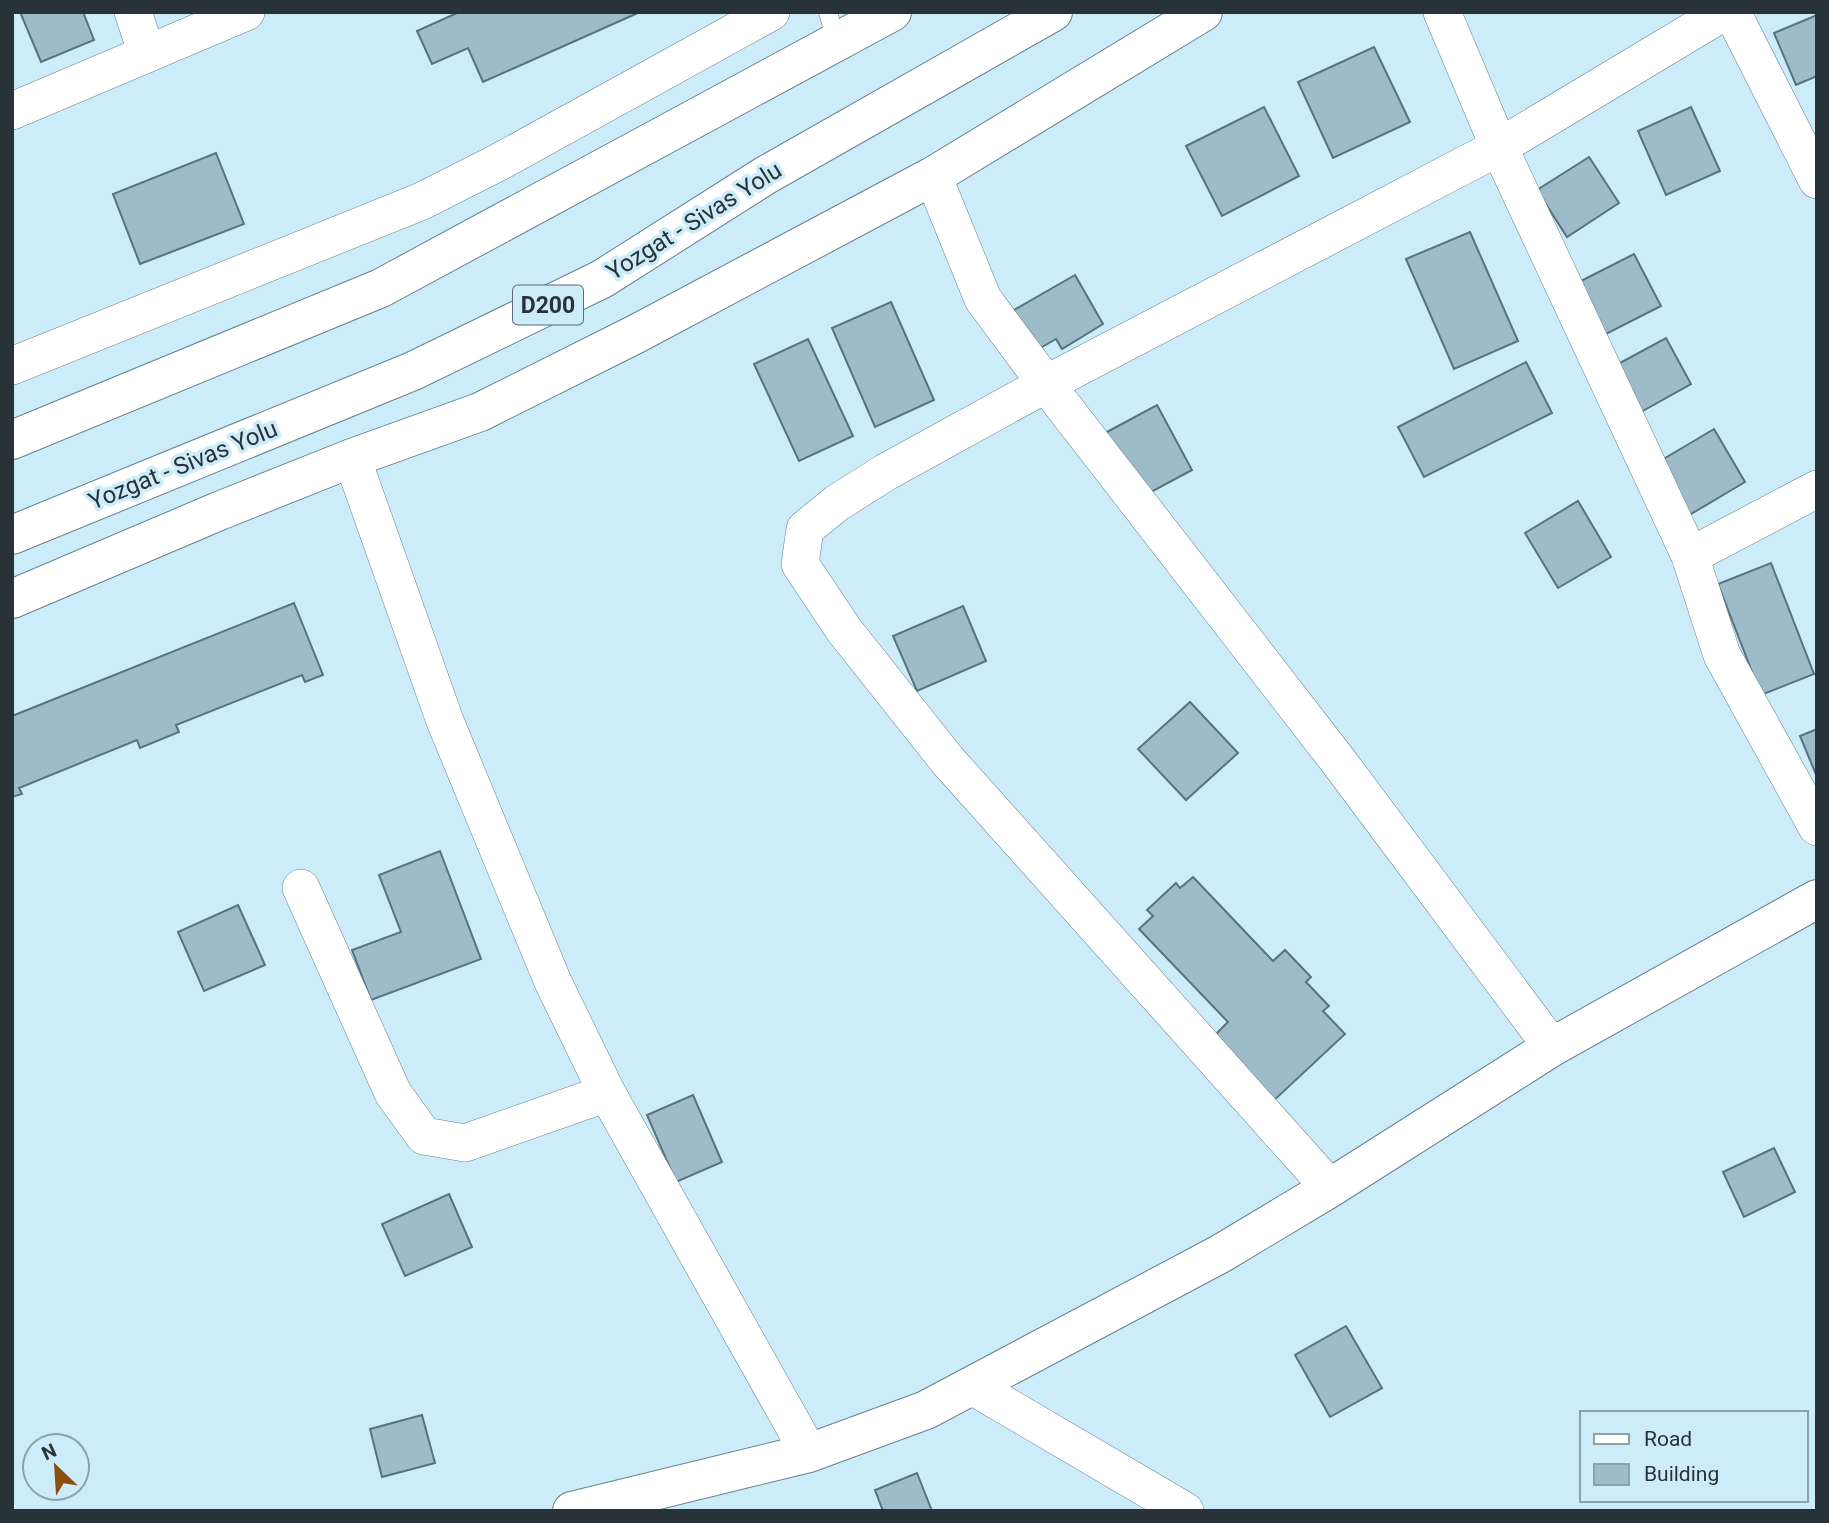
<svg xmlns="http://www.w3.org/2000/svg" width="1829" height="1523" viewBox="0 0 1829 1523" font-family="Roboto,sans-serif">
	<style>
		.building { fill: #9dbbc8; stroke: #56737e; stroke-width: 2 }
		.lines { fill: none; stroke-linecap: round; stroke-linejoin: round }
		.lane-casing { stroke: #65828d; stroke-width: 19 }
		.street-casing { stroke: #65828d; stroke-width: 38 }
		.secondary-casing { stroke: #65828d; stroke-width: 40 }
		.highway-casing { stroke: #65828d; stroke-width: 40 }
		.lane { stroke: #fff; stroke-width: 18 }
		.street { stroke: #fff; stroke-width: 37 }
		.secondary { stroke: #fff; stroke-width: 38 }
		.highway { stroke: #fff; stroke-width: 38 }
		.labels { text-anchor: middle; stroke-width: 7; stroke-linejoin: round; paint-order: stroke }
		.shield { fill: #cdecf9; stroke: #596a72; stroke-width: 2 }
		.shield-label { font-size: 23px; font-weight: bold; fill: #273338 }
		.street-label { font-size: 24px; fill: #273338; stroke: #cdecf9 }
	</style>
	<rect width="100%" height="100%" fill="#cdecf9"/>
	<g class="building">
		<polygon points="20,12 83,12 94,40 41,62"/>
		<polygon points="459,12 640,12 483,82 468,48 432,64 417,31"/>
		<polygon points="1817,15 1817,76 1796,85 1774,33"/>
		<polygon points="1374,47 1410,122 1333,158 1298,82"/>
		<polygon points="1264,107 1299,176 1222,216 1186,146"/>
		<polygon points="1691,107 1720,171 1666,195 1638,131"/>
		<polygon points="216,153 244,224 140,264 113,194"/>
		<polygon points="1589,157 1619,203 1567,237 1537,190"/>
		<polygon points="1470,232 1518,341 1454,369 1406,259"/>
		<polygon points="1634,254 1661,306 1604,335 1577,283"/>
		<polygon points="1075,275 1103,324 1062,349 1056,339 1030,354 1007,314"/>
		<polygon points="891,302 934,400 875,427 832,328"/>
		<polygon points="1666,338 1691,384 1632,417 1607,370"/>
		<polygon points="808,339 853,436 799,461 754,364"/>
		<polygon points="1526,362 1552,413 1424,477 1398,427"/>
		<polygon points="1157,405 1192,470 1140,498 1105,433"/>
		<polygon points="1714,429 1745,482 1681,520 1650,467"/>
		<polygon points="1578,501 1611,557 1558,588 1525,533"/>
		<polygon points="1771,563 1814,674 1761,695 1718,584"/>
		<polygon points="294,603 323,675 305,682 302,675 176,725 179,732 140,748 137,740 19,788 22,794 12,797 12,716"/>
		<polygon points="963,606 986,661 917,691 893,636"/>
		<polygon points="1190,702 1238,753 1186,800 1138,749"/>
		<polygon points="1817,729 1817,777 1800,736"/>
		<polygon points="440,851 481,959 371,1000 352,950 401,932 379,875"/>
		<polygon points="1193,877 1273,961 1285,950 1311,977 1306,982 1329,1006 1323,1011 1345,1034 1270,1104 1210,1040 1228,1022 1139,929 1153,916 1147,910 1176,883 1180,888"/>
		<polygon points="238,905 265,965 204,991 178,932"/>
		<polygon points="693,1095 722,1162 676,1182 647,1115"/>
		<polygon points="1774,1148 1795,1192 1744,1217 1723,1172"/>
		<polygon points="449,1194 472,1247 405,1276 382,1224"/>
		<polygon points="1346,1326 1382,1388 1330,1417 1295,1355"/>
		<polygon points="422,1415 435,1463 382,1477 370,1429"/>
		<polygon points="917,1473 932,1511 883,1511 875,1490"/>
	</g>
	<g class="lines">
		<defs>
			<polyline id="lane" points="828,12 836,42"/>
			<g id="street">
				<polyline points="133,12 147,54"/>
				<polyline points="1442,12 1499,147 1690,556 1722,655 1817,827"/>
				<polyline points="1732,12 1817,180"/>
				<polyline points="12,111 246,12"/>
				<polyline points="933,176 983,299 1046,384 1339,762 1552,1047"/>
				<polyline points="12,366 422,201 499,162 771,12"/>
				<polyline points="352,458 445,721 553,982 607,1093 809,1453"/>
				<polyline points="1690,556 1817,489"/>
				<polyline points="301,888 393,1093 424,1136 465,1143 607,1093"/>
				<polyline points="1330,1188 948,761 844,630 800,564 805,529 837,503 886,472 1046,384 1499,147 1724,12"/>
				<polyline points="972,1386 1185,1511"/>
			</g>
			<g id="secondary">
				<polyline points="12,599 219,511 352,458 480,412 636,334 933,176 1203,12"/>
				<polyline points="572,1511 809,1453 926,1410 1220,1254 1330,1188 1552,1047 1817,899"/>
			</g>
			<g id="highway">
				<polyline points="12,440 381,288 892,12"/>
				<polyline points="12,535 413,371 602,279 766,175 1053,12"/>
			</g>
		</defs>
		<use href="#lane" class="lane-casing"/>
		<use href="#street" class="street-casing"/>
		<use href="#secondary" class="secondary-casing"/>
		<use href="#highway" class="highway-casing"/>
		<use href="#lane" class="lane"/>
		<use href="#street" class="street"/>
		<use href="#secondary" class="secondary"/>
		<use href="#highway" class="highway"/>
	</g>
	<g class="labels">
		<rect class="shield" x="513" y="285.5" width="70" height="39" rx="5"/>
		<g class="shield-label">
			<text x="548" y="313">D200</text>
		</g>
		<g class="street-label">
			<text transform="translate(694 221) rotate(-32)" y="8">Yozgat - Sivas Yolu</text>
			<text transform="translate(183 465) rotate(-22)" y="8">Yozgat - Sivas Yolu</text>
		</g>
	</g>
	<rect width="1829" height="1523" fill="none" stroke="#273338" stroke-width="28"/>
	<rect x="1580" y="1411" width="228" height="91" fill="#cdecf9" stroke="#8ba2ac" stroke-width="2"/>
	<rect x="1594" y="1434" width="35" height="10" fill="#ffffff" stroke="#8ba2ac" stroke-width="2"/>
	<text x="1644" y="1446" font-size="21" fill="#273338">Road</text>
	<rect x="1594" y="1464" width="35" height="21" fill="#9dbbc8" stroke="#8ba2ac" stroke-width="2"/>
	<text x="1644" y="1481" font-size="21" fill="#273338">Building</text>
	<g transform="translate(56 1467) rotate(335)"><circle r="33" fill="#cdecf9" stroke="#8ba2ac" stroke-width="2"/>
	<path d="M0-5L12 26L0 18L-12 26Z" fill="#8a4e0d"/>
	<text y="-10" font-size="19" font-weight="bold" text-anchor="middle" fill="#273338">N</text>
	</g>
</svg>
